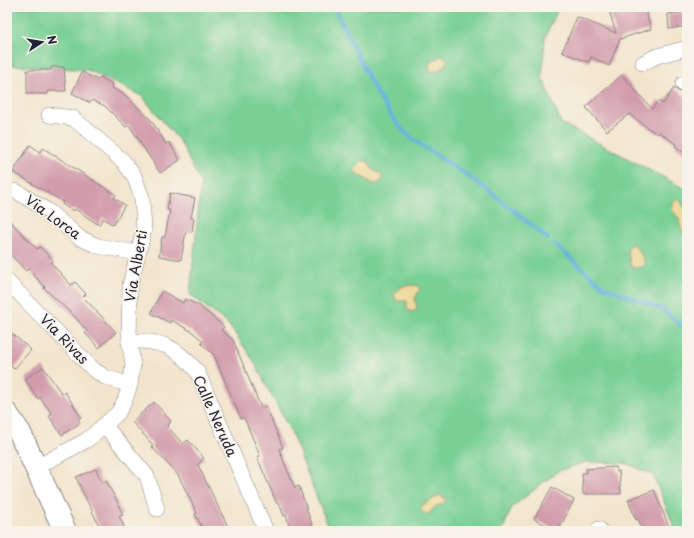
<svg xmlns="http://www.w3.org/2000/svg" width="694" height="538" viewBox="0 0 694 538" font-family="'Playpen Sans',sans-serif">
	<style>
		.green { fill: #79d095; stroke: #4e7968 }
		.sand { fill: #eeda9e; stroke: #887e6c }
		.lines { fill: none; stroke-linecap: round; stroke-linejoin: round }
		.stream { stroke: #66b2df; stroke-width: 4 }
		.building { fill: #d29cac }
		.street-casing { stroke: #8a8484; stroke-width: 16 }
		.secondary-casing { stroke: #8a8484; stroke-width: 24 }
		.street { stroke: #fff; stroke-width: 15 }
		.secondary { stroke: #fff; stroke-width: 22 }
		.labels { text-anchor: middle; stroke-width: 3; stroke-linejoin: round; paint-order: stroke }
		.street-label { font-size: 14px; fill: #22223b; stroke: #f7f3e8 }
	</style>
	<rect width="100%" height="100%" fill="#f7f3e8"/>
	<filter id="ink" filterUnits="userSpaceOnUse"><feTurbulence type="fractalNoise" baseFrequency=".025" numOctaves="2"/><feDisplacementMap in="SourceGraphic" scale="8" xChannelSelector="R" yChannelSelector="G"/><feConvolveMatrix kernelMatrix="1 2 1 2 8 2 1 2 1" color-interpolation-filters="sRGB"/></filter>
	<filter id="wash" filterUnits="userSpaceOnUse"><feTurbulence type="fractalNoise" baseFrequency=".012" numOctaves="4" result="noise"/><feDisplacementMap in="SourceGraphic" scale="16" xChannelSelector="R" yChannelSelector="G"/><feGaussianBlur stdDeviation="0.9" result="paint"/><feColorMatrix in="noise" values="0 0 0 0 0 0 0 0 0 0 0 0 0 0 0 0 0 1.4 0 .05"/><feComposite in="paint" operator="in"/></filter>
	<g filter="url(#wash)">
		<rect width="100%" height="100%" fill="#f3e5cd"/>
		<polygon class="green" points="9,7 559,7 545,37 542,77 561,123 687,190 687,531 676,531 653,475 626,463 585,462 558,471 512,507 502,531 330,531 292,434 252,358 229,325 190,294 201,184 181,143 142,96 88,70 12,65"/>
		<g class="sand">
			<polygon points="442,56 447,58 446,65 435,72 431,71 429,68 430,62"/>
			<polygon points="362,161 368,161 372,169 382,175 382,179 380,183 374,184 354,172 356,167"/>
			<polygon points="679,199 687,211 687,234 681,230 679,219 672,210 674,201"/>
			<path d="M 631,244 L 635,245 L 644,259 L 644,264 C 641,268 635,269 631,266 L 627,249 Z"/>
			<polygon points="417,285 420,289 415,298 417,310 411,312 407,309 407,301 396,301 394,294 403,286"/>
			<polygon points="440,495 445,498 445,503 436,506 428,514 425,514 421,511 421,506"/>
		</g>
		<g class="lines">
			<g class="stream">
				<path d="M 334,7 C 353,45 373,94 400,127 C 414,144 446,160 464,173 C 494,194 521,216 548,239"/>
				<polyline points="554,244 604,287 662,309 687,330"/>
			</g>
		</g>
		<g id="blocks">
			<g class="building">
				<polygon points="612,7 644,7 651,29 620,39 609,66 591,57 589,62 585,61 562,52 577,17 616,33 609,10 612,9"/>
				<polygon points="687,12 687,26 669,29 668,14"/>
				<polygon points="51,67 64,67 66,91 48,91 48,94 27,94 27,70 51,70"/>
				<polygon points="82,72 98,80 100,77 113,84 112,88 125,95 151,120 166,144 169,142 180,160 160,173 129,125 126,127 105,106 92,100 90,103 72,93"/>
				<polygon points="622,75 652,109 658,101 663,104 674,88 687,97 687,155 675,146 676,144 659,132 658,134 651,130 629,114 607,131 589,111 586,107"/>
				<polygon points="30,145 40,152 43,148 116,195 114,198 125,205 113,225 103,218 99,225 75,209 73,211 62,204 63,202 13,172"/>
				<polygon points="170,193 195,198 191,218 194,218 192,232 186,231 181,260 159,256 162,237 165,237 170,210 167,210"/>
				<polygon points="7,218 37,249 40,247 53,260 51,263 71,285 75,282 86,294 83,297 116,332 99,348 85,333 87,331 75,317 44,288 45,287 28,269 26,271 7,251"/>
				<polygon points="162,291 183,303 185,299 200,306 224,327 221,330 233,340 261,408 266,406 283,448 279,449 286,467 295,488 299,486 314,531 291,531 286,515 284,516 279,503 277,504 257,457 260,456 251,434 244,418 241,419 214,355 201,343 203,341 191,331 171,320 170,323 151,313"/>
				<polygon points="7,329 31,350 14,369 7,363"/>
				<polygon points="43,367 62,394 65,392 81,417 78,419 80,423 62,435 49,416 52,414 40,397 38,399 25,379"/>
				<polygon points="154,402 171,421 167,426 183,444 188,440 204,458 198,465 230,531 204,531 195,514 197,513 178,475 151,446 153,445 132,422"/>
				<polygon points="616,467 617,472 619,471 621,494 583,494 582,473 586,473 586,469"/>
				<polygon points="96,469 102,483 106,481 117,501 123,515 119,516 126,531 102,531 83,493 76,477"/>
				<polygon points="552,487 574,500 558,531 534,519"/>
				<polygon points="654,490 669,527 658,531 643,531 638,519 636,520 628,500"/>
			</g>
		</g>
	</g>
	<g filter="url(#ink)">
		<use href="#blocks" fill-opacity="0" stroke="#8a8484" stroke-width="1"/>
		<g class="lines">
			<defs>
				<g id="street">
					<polyline points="643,63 657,56 687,48"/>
					<polyline points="683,84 687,87"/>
					<polyline points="16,191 48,211 80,238 98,246 137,253"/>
					<polyline points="7,281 94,370 105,377 130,385"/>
					<path d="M 129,341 C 162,340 175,346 197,371 L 266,531"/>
					<polyline points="105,426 147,476 157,509"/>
					<polyline points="37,467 87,440 118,413 125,400 130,385 133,364 129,341 130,285 144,230 142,198 134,176 123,161 73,118 49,115"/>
					<polyline points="599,529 600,531"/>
				</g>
				<polyline id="secondary" points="7,414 20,433 65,531"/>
			</defs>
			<use href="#street" class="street-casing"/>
			<use href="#secondary" class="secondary-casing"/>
			<use href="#street" class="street"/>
			<use href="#secondary" class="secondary"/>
		</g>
	</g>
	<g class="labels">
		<g class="street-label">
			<text transform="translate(53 217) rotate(36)" y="5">Via Lorca</text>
			<text transform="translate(136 266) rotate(-80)" y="5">Via Alberti</text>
			<text transform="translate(64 339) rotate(46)" y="5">Via Rivas</text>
			<text transform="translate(215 416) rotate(66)" y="5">Calle Neruda</text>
		</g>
	</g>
	<rect width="694" height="538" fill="none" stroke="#f7f3e8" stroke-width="24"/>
	<g transform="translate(42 42) rotate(78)" stroke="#f7f3e8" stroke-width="3" paint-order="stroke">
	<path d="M0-3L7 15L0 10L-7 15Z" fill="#22223b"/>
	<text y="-6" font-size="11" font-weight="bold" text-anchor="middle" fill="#22223b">N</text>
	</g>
</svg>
